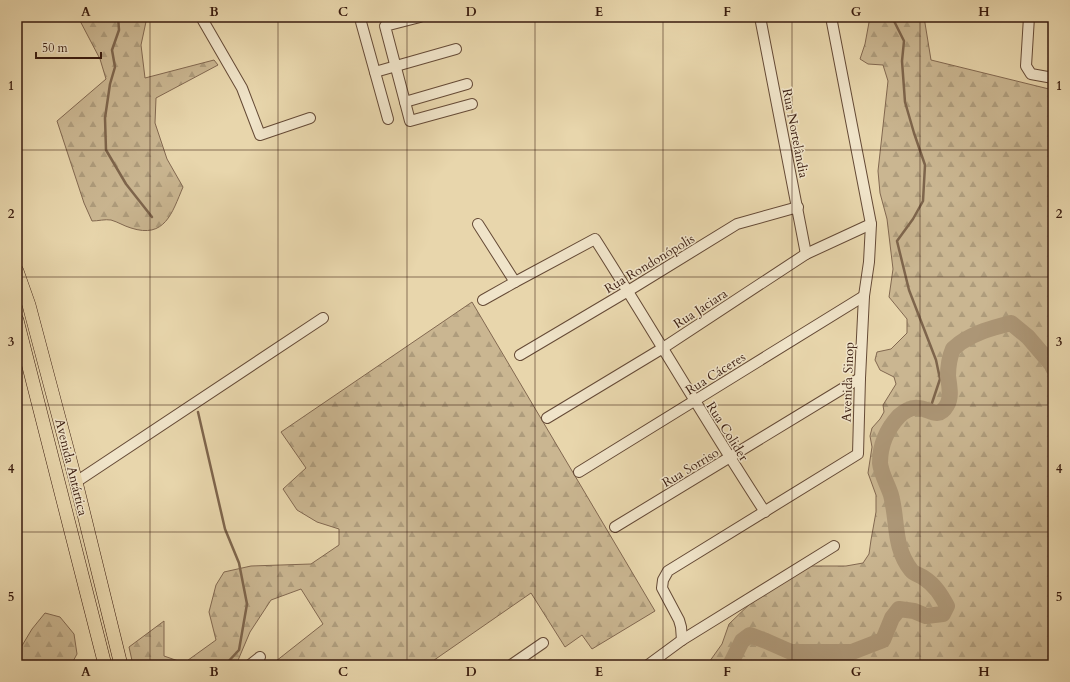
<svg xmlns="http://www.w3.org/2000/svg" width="1070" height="682" viewBox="0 0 1070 682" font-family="Cardo,serif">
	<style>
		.forest { fill: url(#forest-firs); stroke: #826850 }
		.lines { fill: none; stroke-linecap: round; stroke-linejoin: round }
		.stream { stroke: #7e654c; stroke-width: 2.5 }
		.river { stroke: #ac9676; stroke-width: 16 }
		.minor-casing { stroke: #654a36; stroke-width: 12 }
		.major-casing { stroke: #391b0e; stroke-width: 14 }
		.minor { stroke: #f0e4c9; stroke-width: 10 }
		.major { stroke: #e8d6ac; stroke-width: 13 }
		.grid { fill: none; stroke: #391b0e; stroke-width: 1; stroke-opacity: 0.55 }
		.labels { text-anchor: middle; stroke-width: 3; stroke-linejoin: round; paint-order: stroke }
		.street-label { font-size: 13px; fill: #391b0e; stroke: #f0e4c9 }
		.neatline { fill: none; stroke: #391b0e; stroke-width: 1.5 }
		.grid-label { font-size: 13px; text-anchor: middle; font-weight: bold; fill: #391b0e }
	</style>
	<defs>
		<pattern id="forest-firs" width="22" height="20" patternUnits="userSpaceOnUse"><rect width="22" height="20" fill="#cab691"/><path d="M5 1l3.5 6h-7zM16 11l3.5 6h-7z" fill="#ae9c7c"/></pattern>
	</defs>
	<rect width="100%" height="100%" fill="#e8d6ac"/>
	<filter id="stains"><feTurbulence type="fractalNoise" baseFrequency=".005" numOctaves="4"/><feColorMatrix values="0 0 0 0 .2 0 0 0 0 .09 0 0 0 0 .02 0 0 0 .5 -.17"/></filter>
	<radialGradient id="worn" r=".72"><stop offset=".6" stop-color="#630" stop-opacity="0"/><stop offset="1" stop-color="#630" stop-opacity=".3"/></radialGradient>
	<g class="forest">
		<path d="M 78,17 L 147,17 L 141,45 L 145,78 L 214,60 L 218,65 L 156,98 L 155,123 L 167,159 L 183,187 C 172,213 165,239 131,228 C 124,226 118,222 111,220 C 105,219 98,221 92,221 L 84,203 L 57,121 L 106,79 L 100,59 Z"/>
		<polygon points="870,17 924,17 931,60 1053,90 1053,665 707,665 722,644 729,624 756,598 799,572 811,566 846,566 863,563 869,554 871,540 876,512 876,495 868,473 872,447 870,436 872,428 880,419 884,412 883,405 896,384 894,377 880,370 875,360 877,352 891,349 907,333 907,319 889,297 893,269 887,219 880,193 878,171 888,81 883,65 868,64 860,59 865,44"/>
		<polygon points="472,302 655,611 592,649 582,635 565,647 531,593 427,665 271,665 323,624 301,589 271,600 250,632 236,665 133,665 129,647 164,621 164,656 184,663 216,640 209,612 216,585 224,572 251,566 311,564 339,545 339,529 317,522 297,510 283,489 306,468 281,432"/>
		<polygon points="45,613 60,617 74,634 77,654 71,665 17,665 17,654 32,629"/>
	</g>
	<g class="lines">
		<g class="stream">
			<polyline points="118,17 119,30 112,50 115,67 110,84 105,118 106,150 126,184 152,217"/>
			<polyline points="892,17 904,41 902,61 905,102 914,133 925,165 923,201 913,219 897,241 909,290 936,360 940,379 929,412"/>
			<polyline points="198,412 225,529 239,563 247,604 239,650 225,665"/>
		</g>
		<path class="river" d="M 730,665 L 742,641 L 750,635 L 766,641 L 791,652 L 852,652 L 883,640 L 892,618 L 899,609 L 914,611 L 926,616 L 943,614 L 947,606 C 941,595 935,585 924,578 C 920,575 914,574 911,570 C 893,547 898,521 891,495 C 888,485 881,474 880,463 C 880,446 887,429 899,416 C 903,412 911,407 918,408 C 929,408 938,421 947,405 C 952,397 949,385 948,376 C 948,368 950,356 953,349 C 955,347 958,345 960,343 C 976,332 992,328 1011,323 L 1028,337 L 1052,365 L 1053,368"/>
		<defs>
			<g id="minor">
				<polyline points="201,17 242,88 260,135 310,118"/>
				<polyline points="420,17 385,26 410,121 472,104"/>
				<polyline points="760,17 806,254"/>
				<polyline points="1029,17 1026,66 1031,74 1053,78"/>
				<polyline points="361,22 388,119"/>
				<polyline points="375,72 456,49"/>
				<polyline points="405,102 467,84"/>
				<polyline points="478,224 515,282"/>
				<path d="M 483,300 L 515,282 L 595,239 C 653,330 706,422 765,512"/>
				<polyline points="520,355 628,291 737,224 798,207"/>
				<polyline points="547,418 663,348 806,254 871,224"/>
				<polyline points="579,472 864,296"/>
				<polyline points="76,482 323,318"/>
				<polyline points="615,527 860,378"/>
				<polyline points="682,640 681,627 679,620 662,588 663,580 668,571 858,454 860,378 864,296 869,262 871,224 831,17"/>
				<polyline points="250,665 260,657"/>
				<polyline points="511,665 543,643"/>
				<polyline points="648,665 682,640 834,546"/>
			</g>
			<g id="major">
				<polyline points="17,271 29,305 76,482 121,665"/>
				<polyline points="17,320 105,665"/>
			</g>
		</defs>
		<use href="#minor" class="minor-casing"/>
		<use href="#major" class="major-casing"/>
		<use href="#minor" class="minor"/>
		<use href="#major" class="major"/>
	</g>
	<path class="grid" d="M 150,17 L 150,665M 278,17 L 278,665M 407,17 L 407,665M 535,17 L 535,665M 663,17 L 663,665M 792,17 L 792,665M 920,17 L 920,665M 17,150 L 1053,150M 17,277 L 1053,277M 17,405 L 1053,405M 17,532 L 1053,532"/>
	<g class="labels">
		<g class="street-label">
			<text transform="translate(796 133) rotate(79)" y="5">Rua Nortelândia</text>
			<text transform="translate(649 263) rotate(-31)" y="5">Rua Rondonópolis</text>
			<text transform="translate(700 308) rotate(-33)" y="5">Rua Jaciara</text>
			<text transform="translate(715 373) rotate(-32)" y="5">Rua Cáceres</text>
			<text transform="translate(847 382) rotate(-88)" y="5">Avenida Sinop</text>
			<text transform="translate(728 431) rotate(58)" y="5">Rua Colider</text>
			<text transform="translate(72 467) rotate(76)" y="5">Avenida Antártica</text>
			<text transform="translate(690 467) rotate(-31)" y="5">Rua Sorriso</text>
		</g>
	</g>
	<rect width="1070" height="682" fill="none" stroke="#e8d6ac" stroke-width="44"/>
	<path d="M36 52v6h65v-6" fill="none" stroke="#391b0e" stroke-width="2"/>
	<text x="42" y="52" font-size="12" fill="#391b0e" stroke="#f0e4c9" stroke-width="3" paint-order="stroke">50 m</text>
	<rect x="22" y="22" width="1026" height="638" class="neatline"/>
	<g class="grid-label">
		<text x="86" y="16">A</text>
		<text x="214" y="16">B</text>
		<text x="343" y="16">C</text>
		<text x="471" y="16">D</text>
		<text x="599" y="16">E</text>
		<text x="727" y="16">F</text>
		<text x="856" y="16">G</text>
		<text x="984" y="16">H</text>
		<text x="11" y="90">1</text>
		<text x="1059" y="90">1</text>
		<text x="11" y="218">2</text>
		<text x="1059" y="218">2</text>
		<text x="11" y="346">3</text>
		<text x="1059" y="346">3</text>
		<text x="11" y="473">4</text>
		<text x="1059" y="473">4</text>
		<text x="11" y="601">5</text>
		<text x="1059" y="601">5</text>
		<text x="86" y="676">A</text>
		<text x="214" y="676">B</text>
		<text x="343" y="676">C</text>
		<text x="471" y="676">D</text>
		<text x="599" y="676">E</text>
		<text x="727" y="676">F</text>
		<text x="856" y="676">G</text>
		<text x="984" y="676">H</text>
	</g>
	<rect width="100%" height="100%" filter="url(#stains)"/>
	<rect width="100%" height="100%" fill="url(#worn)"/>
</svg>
